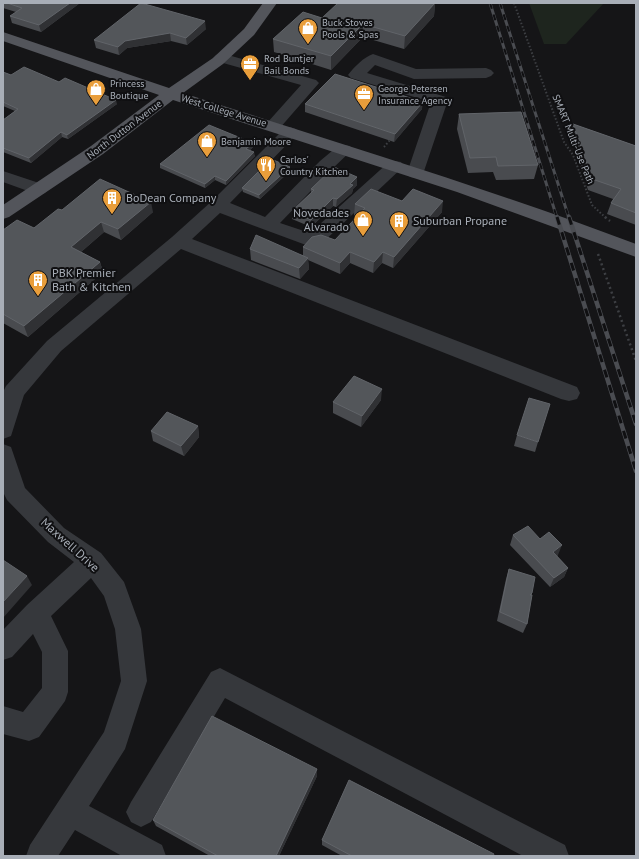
<svg xmlns="http://www.w3.org/2000/svg" width="639" height="859" viewBox="0 0 639 859" font-family="'PT Sans',sans-serif">
	<style>
		.green { fill: #1e251e }
		.lines { fill: none; stroke-linecap: round; stroke-linejoin: round }
		.path-far1 { stroke: #3d3f43; stroke-width: 2; stroke-dasharray: 1.5 2; stroke-linecap: butt }
		.path { stroke: #3d3f43; stroke-width: 2.5; stroke-dasharray: 2 3; stroke-linecap: butt }
		.minor { fill: #36383c; fill-rule: evenodd }
		.major { fill: #53555b; fill-rule: evenodd }
		.rail-far1-casing { stroke: #4a4c51; stroke-width: 3 }
		.rail-casing { stroke: #4a4c51; stroke-width: 4.5 }
		.rail-far1 { stroke: #101012; stroke-width: 2; stroke-dasharray: 6; stroke-linecap: butt }
		.rail { stroke: #101012; stroke-width: 3; stroke-dasharray: 8; stroke-linecap: butt }
		.wall { fill: #494b4f }
		.shaded-wall { fill: #303134 }
		.building { fill: #53565a; stroke: #616469 }
		.labels { text-anchor: middle; stroke-width: 4; stroke-linejoin: round; paint-order: stroke }
		.far-poi-label { font-size: 10px; fill: #a8aeb7; stroke: #101012; text-anchor: start }
		.far-street-label { font-size: 10px; fill: #a8aeb7; stroke: #101012 }
		.poi-label { font-size: 12px; fill: #a8aeb7; stroke: #101012; text-anchor: start }
		.street-label { font-size: 12px; fill: #a8aeb7; stroke: #101012 }
	</style>
	<rect width="100%" height="100%" fill="#151517"/>
	<polygon class="green" points="529,3 604,3 566,44 544,44"/>
	<g class="lines">
		<g class="path-far1">
			<polyline points="514,3 564,142 573,155 592,205 606,218"/>
			<polyline points="384,147 390,140"/>
		</g>
		<g class="path">
			<polyline points="605,217 610,221"/>
			<polyline points="598,254 636,361"/>
		</g>
		<g class="minor">
			<polygon points="221,53 316,80 319,83 279,129 273,131 267,129 265,126 267,123 301,85 216,61 213,58 216,55"/>
			<path d="M 373,54 L 416,69 L 486,68 L 491,70 L 494,73 L 491,76 L 486,78 L 414,79 L 375,65 L 367,73 L 446,97 L 448,100 L 422,177 L 416,178 L 410,177 L 407,173 L 431,102 L 351,78 L 348,75 C 354,67 364,57 373,54 Z"/>
			<polygon points="290,127 296,129 298,132 296,135 230,203 265,217 320,161 338,146 344,145 350,146 352,150 332,169 280,223 310,233 389,162 395,161 401,162 404,166 320,245 313,247 306,245 220,213 192,239 577,387 580,393 577,399 569,401 561,399 181,249 61,351 24,395 11,436 3,439 3,392 6,386 47,341 172,237 212,201 284,129"/>
			<polygon points="3,171 45,185 48,189 45,193 39,195 3,182"/>
			<polygon points="3,444 11,447 25,488 64,528 101,553 124,582 141,629 147,681 125,749 89,806 162,845 166,856 122,856 75,830 58,856 26,856 30,845 104,732 121,681 115,629 104,596 91,578 51,616 68,651 68,692 65,701 39,737 29,741 3,734 3,706 23,712 42,688 42,652 33,634 12,657 3,660 3,630 27,605 74,562 48,542 7,500 3,492"/>
			<polygon points="220,668 565,845 569,856 523,856 225,698 151,822 141,827 131,822 126,812 131,802 211,672"/>
		</g>
		<path class="major" d="M 263,3 L 277,3 L 254,35 L 223,64 L 183,93 C 335,142 487,188 636,244 L 636,257 L 457,192 L 173,100 L 103,154 L 9,217 L 3,219 L 3,205 L 91,146 L 159,95 L 3,41 L 3,32 L 169,88 L 213,58 L 244,29 Z"/>
		<defs>
			<g id="rail-far1">
				<polyline points="490,3 557,218"/>
				<polyline points="500,3 569,218"/>
			</g>
			<g id="rail">
				<polyline points="557,217 636,471"/>
				<polyline points="569,217 636,424"/>
			</g>
		</defs>
		<use href="#rail-far1" class="rail-far1-casing"/>
		<use href="#rail" class="rail-casing"/>
		<use href="#rail-far1" class="rail-far1"/>
		<use href="#rail" class="rail"/>
	</g>
	<g class="wall">
		<polygon points="3,3 80,3 41,32 12,23 10,16 16,12 3,8"/>
		<polygon points="435,3 434,16 404,49 363,37 331,70 274,52 273,39 322,18"/>
		<polygon points="206,29 187,45 171,41 127,48 119,55 96,48 94,40"/>
		<polygon points="3,72 11,75 59,82 117,104 68,139 62,137 31,163 3,152 3,120 15,111 3,106"/>
		<polygon points="305,104 422,109 394,142 305,112"/>
		<polygon points="459,114 538,165 534,179 496,180 493,172 468,173 457,129"/>
		<polygon points="573,124 636,146 636,225 607,214 611,203 613,199 588,190 570,135"/>
		<polygon points="253,147 250,150 255,156 226,185 215,180 205,188 160,168 160,164"/>
		<polygon points="290,171 260,199 243,192 242,188"/>
		<polygon points="357,177 357,185 353,189 352,193 336,207 333,206 311,227 292,219 292,211 311,193 311,189"/>
		<polygon points="402,201 442,212 393,268 382,263 373,273 350,263 340,274 308,260 309,269 300,279 251,260 250,249 303,255 303,247 335,240 358,216 354,215 355,204"/>
		<polygon points="62,210 153,212 121,240 104,232 81,252 100,262 103,272 28,337 3,323 3,230 34,228"/>
		<polygon points="381,400 361,427 333,413 333,402"/>
		<polygon points="198,426 199,437 184,456 153,441 151,431"/>
		<polygon points="517,435 538,442 535,452 514,446"/>
		<polygon points="513,535 558,555 557,556 568,568 564,577 550,587 510,545"/>
		<polygon points="509,569 532,593 532,595 527,624 523,633 497,621 506,579"/>
		<polygon points="317,769 317,776 279,856 210,856 156,826 153,820"/>
		<polygon points="322,840 493,856 342,856 322,845"/>
	</g>
	<g class="shaded-wall">
		<polygon points="70,3 80,3 41,32 39,25"/>
		<polygon points="435,3 434,16 404,49 405,36"/>
		<polygon points="205,21 206,29 187,45 186,38"/>
		<polygon points="363,24 363,37 331,70 331,56"/>
		<polygon points="170,33 171,41 127,48 119,55 118,47 125,41"/>
		<polygon points="116,100 117,104 68,139 67,135"/>
		<polygon points="423,102 422,109 394,142 395,134"/>
		<polygon points="61,132 62,137 31,163 29,158"/>
		<polygon points="253,143 253,147 247,153 246,149"/>
		<polygon points="254,152 255,156 226,185 226,181"/>
		<polygon points="290,167 290,171 260,199 259,195"/>
		<polygon points="215,176 215,180 205,188 205,184"/>
		<polygon points="357,177 357,185 353,189 352,193 336,207 337,199 350,184"/>
		<polygon points="333,198 333,206 311,227 311,220"/>
		<polygon points="443,201 442,212 393,268 394,257"/>
		<polygon points="151,202 153,212 121,240 118,229"/>
		<polygon points="101,222 104,232 74,258 71,247"/>
		<polygon points="350,252 350,263 340,274 340,263"/>
		<polygon points="383,252 382,263 373,273 374,262"/>
		<polygon points="308,258 309,269 300,279 299,268"/>
		<polygon points="100,262 103,272 28,337 24,326"/>
		<polygon points="382,389 381,400 361,427 362,416"/>
		<polygon points="198,426 199,437 184,456 181,446"/>
		<polygon points="562,545 558,555 549,561 553,552"/>
		<polygon points="568,568 564,577 550,587 554,578"/>
		<polygon points="27,576 32,585 3,618 3,602"/>
		<polygon points="317,769 317,776 279,856 276,856"/>
	</g>
	<g class="building">
		<polygon points="7,3 70,3 39,25 10,16 22,8"/>
		<polygon points="141,3 205,21 186,38 170,33 125,41 118,47 94,40"/>
		<polygon points="338,3 435,3 405,36 363,24 331,56 273,39 303,12 322,18"/>
		<polygon points="24,67 59,82 65,78 116,100 67,135 61,132 29,158 3,148 3,120 18,109 3,102 3,72 11,75"/>
		<polygon points="335,74 423,102 395,134 305,104"/>
		<polygon points="521,112 538,165 498,166 496,157 470,158 459,114"/>
		<polygon points="573,124 636,146 636,213 611,203 621,189 592,179"/>
		<polygon points="209,125 253,143 246,149 254,152 226,181 215,176 205,184 160,164"/>
		<polygon points="271,159 290,167 259,195 242,188"/>
		<polygon points="334,167 357,177 350,184 353,185 337,199 333,198 311,220 292,211 314,190 311,189"/>
		<polygon points="100,179 151,202 118,229 101,222 71,247 100,262 24,326 3,314 3,230 17,220 34,228 58,209 62,210"/>
		<polygon points="371,189 402,201 413,189 443,201 394,257 383,252 374,262 350,252 340,263 303,247 312,237 321,235 335,240 365,208 355,204"/>
		<polygon points="256,235 308,258 299,268 250,249"/>
		<polygon points="354,376 382,389 362,416 333,402"/>
		<polygon points="529,398 550,404 538,442 517,435"/>
		<polygon points="167,412 198,426 181,446 151,431"/>
		<polygon points="528,526 540,539 549,532 562,545 553,552 568,568 554,578 513,535"/>
		<polygon points="3,560 27,576 3,602"/>
		<polygon points="509,569 535,577 532,593 530,595 532,595 527,624 500,612"/>
		<polygon points="212,716 317,769 276,856 218,856 153,820"/>
		<polygon points="349,780 494,854 493,856 352,856 322,840"/>
	</g>
	<defs>
		<symbol id="shop-pin" viewBox="-11 -11 22 30"><path d="M0 17L-7.5 6A9.5 9.5 0 1 1 7.5 6Z" fill="#e99e3b" stroke="#101012"/><path d="M-5-2.5h2.3a2.7 3.5 0 0 1 5.4 0H5L5.5 6h-11ZM-1.5-2.5h3a1.5 2.3 0 0 0-3 0Z" fill="#fff"/></symbol>
		<symbol id="office-pin" viewBox="-11 -11 22 30"><path d="M0 17L-7.5 6A9.5 9.5 0 1 1 7.5 6Z" fill="#e99e3b" stroke="#101012"/><path d="M-6-3h4V-5.5h4V-3h4V5H-6ZM-1-4.5V-3h2v-1.5ZM-6 0V1H6V0Z" fill="#fff"/></symbol>
		<symbol id="restaurant-pin" viewBox="-11 -11 22 30"><path d="M0 17L-7.5 6A9.5 9.5 0 1 1 7.5 6Z" fill="#e99e3b" stroke="#101012"/><path d="M-5-6h1v4h1v-4h1v4h1v-4h1v5L-1.5 .5V6h-2V.5L-5-1ZM5-6V6H3V1.5H1.5Q1.5-4 5-6Z" fill="#fff"/></symbol>
		<symbol id="building-pin" viewBox="-11 -11 22 30"><path d="M0 17L-7.5 6A9.5 9.5 0 1 1 7.5 6Z" fill="#e99e3b" stroke="#101012"/><path d="M-4-6H4V6H1V3H-1V6H-4ZM-2.5-4.3h1.7v1.8h-1.7ZM.8-4.3h1.7v1.8H.8ZM-2.5-1h1.7V.8h-1.7ZM.8-1h1.7V.8H.8Z" fill="#fff"/></symbol>
	</defs>
	<g fill-rule="evenodd">
		<use href="#shop-pin" x="297" y="17" width="22" height="30"/>
		<use href="#office-pin" x="239" y="53" width="22" height="30"/>
		<use href="#shop-pin" x="85" y="78" width="22" height="30"/>
		<use href="#office-pin" x="353" y="83" width="22" height="30"/>
		<use href="#shop-pin" x="196" y="130" width="22" height="30"/>
		<use href="#restaurant-pin" x="255" y="154" width="22" height="30"/>
		<use href="#building-pin" x="101" y="187" width="22" height="30"/>
		<use href="#shop-pin" x="352" y="209" width="22" height="30"/>
		<use href="#building-pin" x="388" y="210" width="22" height="30"/>
		<use href="#building-pin" x="27" y="269" width="22" height="30"/>
	</g>
	<g class="labels">
		<g class="far-poi-label">
			<text x="322" y="26">Buck Stoves<tspan x="322" dy="12">Pools &amp; Spas</tspan></text>
			<text x="264" y="62">Rod Buntjer<tspan x="264" dy="12">Bail Bonds</tspan></text>
			<text x="110" y="87">Princess<tspan x="110" dy="12">Boutique</tspan></text>
			<text x="378" y="92">George Petersen<tspan x="378" dy="12">Insurance Agency</tspan></text>
			<text x="221" y="145">Benjamin Moore</text>
			<text x="280" y="163">Carlos'<tspan x="280" dy="12">Country Kitchen</tspan></text>
		</g>
		<g class="far-street-label">
			<text transform="translate(224 110) rotate(17)" y="4">West College Avenue</text>
			<text transform="translate(124 129) rotate(-37)" y="4">North Dutton Avenue</text>
			<text transform="translate(574 139) rotate(68)" y="4">SMART Multi-Use Path</text>
		</g>
		<g class="poi-label">
			<text x="126" y="202">BoDean Company</text>
			<text x="349" y="217" text-anchor="end">Novedades<tspan x="349" dy="14">Alvarado</tspan></text>
			<text x="413" y="225">Suburban Propane</text>
			<text x="52" y="277">PBK Premier<tspan x="52" dy="14">Bath &amp; Kitchen</tspan></text>
		</g>
		<g class="street-label">
			<text transform="translate(70 545) rotate(42)" y="4">Maxwell Drive</text>
		</g>
	</g>
	<rect width="639" height="859" fill="none" stroke="#a8aeb7" stroke-width="8"/>
</svg>
